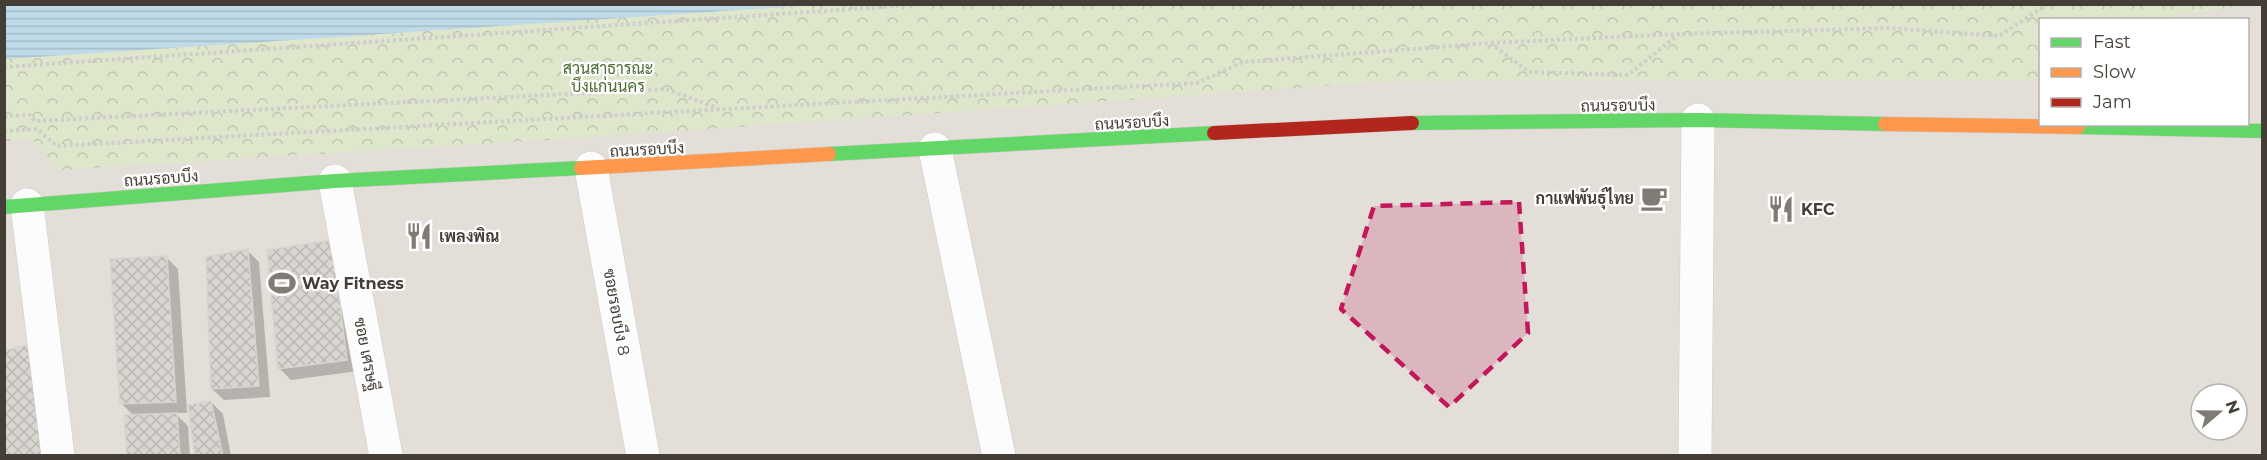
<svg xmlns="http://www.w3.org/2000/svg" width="2267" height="460" viewBox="0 0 2267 460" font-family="Montserrat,Sarabun,sans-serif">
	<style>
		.residential { fill: #e3ded8; fill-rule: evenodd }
		.park { fill: url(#park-crowns) }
		.water { fill: url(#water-rules) }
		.shadow { fill: #0003 }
		.building { fill: url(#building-cross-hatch); stroke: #d7d4cf; stroke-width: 1.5 }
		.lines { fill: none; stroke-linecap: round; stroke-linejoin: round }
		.street-casing { stroke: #cdcbc7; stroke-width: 34 }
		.fast-casing { stroke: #cdc9c1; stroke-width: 15 }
		.slow-casing { stroke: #cdc9c1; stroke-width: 15 }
		.jam-casing { stroke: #cdc9c1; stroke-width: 15 }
		.path { stroke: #d0cdcb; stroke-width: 4; stroke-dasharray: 3 3; stroke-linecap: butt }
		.street { stroke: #fdfcfc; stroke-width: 33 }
		.fast { stroke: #63d668; stroke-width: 14 }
		.slow { stroke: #ff974d; stroke-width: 14 }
		.jam { stroke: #b3261e; stroke-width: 14 }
		.marked { fill: #c2185b; fill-opacity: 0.2; stroke: #c2185b; stroke-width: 4.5; stroke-dasharray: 12 8; stroke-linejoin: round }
		.labels { text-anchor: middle; stroke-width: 4.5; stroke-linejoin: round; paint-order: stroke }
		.park-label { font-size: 16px; fill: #4d6e32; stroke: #fff }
		.street-label { font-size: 16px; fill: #443e37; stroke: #fff }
		.poi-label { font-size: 16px; font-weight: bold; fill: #443e37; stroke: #fff; text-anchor: start }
	</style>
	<defs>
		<pattern id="park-crowns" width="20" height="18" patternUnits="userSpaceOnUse" patternTransform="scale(1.5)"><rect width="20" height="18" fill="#dee6cc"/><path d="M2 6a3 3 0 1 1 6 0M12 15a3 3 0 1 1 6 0" fill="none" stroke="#c0c6b0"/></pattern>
		<pattern id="water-rules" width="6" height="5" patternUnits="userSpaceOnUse" patternTransform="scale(1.5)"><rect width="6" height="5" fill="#bfdae8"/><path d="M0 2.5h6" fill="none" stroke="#a5bcc8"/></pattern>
		<pattern id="building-cross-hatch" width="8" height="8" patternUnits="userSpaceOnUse" patternTransform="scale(1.5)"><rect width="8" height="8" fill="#d9d6d2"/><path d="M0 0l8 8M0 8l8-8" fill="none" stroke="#bbb9b5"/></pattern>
	</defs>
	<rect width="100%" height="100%" fill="#efede9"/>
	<path class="residential" d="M 5,5 L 2262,5 L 2262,455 L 5,455 ZM 2040,20 L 2248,20 L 2248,124 L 2040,124 ZM 2201,394 L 2237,394 L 2237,430 L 2201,430 Z"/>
	<polygon class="park" points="814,5 2246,5 2154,19 2040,20 2040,80 1396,81 597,137 58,170 32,140 5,141 5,59"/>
	<polygon class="water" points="5,4 814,4 814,5 5,59"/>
	<g class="shadow">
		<polygon points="332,242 358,371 291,380 279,368"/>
		<polygon points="248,251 259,262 270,397 224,400 212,389"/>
		<polygon points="166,257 178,269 187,413 175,413 188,426 190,456 129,456 134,416 121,403"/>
		<polygon points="211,402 223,414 231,456 197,456"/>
	</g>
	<g class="building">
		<polygon points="332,240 347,360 278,369 267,250"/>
		<polygon points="248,249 259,386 211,389 206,257"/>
		<polygon points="167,256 176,402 120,404 110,259"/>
		<polygon points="29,345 44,456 4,456 4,350"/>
		<polygon points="211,401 223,456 195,456 188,405"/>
		<polygon points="177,413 180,456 127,456 124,415"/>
	</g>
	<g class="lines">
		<defs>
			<g id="street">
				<polyline points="935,149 999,456"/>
				<polyline points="591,168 643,456"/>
				<polyline points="335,181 386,456"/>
				<polyline points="27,205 58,456"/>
				<polyline points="1695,456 1698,120"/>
			</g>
			<g id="fast">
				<polyline points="1412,123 1698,120 1885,124"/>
				<polyline points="2078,127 2262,131"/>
				<polyline points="829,154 1214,133"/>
				<polyline points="4,207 335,181 581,168"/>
			</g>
			<g id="slow">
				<polyline points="1885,124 2078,127"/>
				<polyline points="581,168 829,154"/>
			</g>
			<polyline id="jam" points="1214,133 1412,123"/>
		</defs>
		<use href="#street" class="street-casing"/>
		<use href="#fast" class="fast-casing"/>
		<use href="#slow" class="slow-casing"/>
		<use href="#jam" class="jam-casing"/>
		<g class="path">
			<polyline points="1491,43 1679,34"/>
			<polyline points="4,67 926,4"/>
			<polyline points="4,116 30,115 35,121 666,89 717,108"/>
			<polyline points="4,131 37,129 57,146 1197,83 1243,62 1490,43 1529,72 1628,75 1679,34 1891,28 1999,36 2048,4"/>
		</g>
		<use href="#street" class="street"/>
		<use href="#fast" class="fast"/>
		<use href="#slow" class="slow"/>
		<use href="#jam" class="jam"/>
	</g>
	<path class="marked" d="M 1519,202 L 1528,333 L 1449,407 L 1341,309 L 1374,206 Z"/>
	<defs>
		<symbol id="cafe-bare" viewBox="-9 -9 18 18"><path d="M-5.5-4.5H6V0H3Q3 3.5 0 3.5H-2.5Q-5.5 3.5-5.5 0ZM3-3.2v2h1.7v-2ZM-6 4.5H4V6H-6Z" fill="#807b75" stroke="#fff" stroke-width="2.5" paint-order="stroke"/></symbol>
		<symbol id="restaurant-bare" viewBox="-9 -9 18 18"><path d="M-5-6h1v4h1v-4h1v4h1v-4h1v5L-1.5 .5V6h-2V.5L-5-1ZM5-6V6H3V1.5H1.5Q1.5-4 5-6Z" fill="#807b75" stroke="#fff" stroke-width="2.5" paint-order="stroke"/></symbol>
		<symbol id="stadium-bare" viewBox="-9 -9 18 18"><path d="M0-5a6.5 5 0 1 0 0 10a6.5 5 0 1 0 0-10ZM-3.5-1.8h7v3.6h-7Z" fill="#807b75" stroke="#fff" stroke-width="2.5" paint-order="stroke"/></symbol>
	</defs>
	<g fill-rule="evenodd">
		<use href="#cafe-bare" x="1635" y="179" width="38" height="38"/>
		<use href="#restaurant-bare" x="1762" y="190" width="38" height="38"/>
		<use href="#restaurant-bare" x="400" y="217" width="38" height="38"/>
		<use href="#stadium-bare" x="263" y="264" width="38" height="38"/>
	</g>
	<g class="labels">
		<g class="park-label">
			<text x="608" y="74">สวนสาธารณะ<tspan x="608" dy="18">บึงแก่นนคร</tspan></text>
		</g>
		<g class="street-label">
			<text transform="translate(1618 105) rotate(-1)" y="6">ถนนรอบบึง</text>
			<text transform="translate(1132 122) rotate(-3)" y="6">ถนนรอบบึง</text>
			<text transform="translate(647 149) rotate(-3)" y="6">ถนนรอบบึง</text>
			<text transform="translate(161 178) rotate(-4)" y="6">ถนนรอบบึง</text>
			<text transform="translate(617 312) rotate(80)" y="6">ซอยรอบบึง 8</text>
			<text transform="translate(367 354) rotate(79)" y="6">ซอย เศรษฐี</text>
		</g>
		<g class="poi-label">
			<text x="1634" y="204" text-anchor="end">กาแฟพันธุ์ไทย</text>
			<text x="1801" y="215">KFC</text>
			<text x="439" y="242">เพลงพิณ</text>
			<text x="302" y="289">Way Fitness</text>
		</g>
	</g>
	<rect width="2267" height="460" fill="none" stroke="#443e37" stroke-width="12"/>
	<rect x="2039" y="18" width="210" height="108" fill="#ffffff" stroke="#b4b2af" stroke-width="1.5"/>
	<rect x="2051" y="38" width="30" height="9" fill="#63d668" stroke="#b4b2af" stroke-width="1.5"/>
	<text x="2093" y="48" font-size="18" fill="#443e37">Fast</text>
	<rect x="2051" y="68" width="30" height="9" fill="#ff974d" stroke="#b4b2af" stroke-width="1.5"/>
	<text x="2093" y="78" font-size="18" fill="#443e37">Slow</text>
	<rect x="2051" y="98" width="30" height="9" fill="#b3261e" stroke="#b4b2af" stroke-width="1.5"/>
	<text x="2093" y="108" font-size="18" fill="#443e37">Jam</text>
	<g transform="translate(2219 412) rotate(70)"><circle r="28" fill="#ffffff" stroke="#b4b2af" stroke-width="1.5"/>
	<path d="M0-4.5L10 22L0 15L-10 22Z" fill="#807b75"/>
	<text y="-9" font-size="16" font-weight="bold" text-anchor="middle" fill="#443e37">N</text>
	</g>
</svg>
